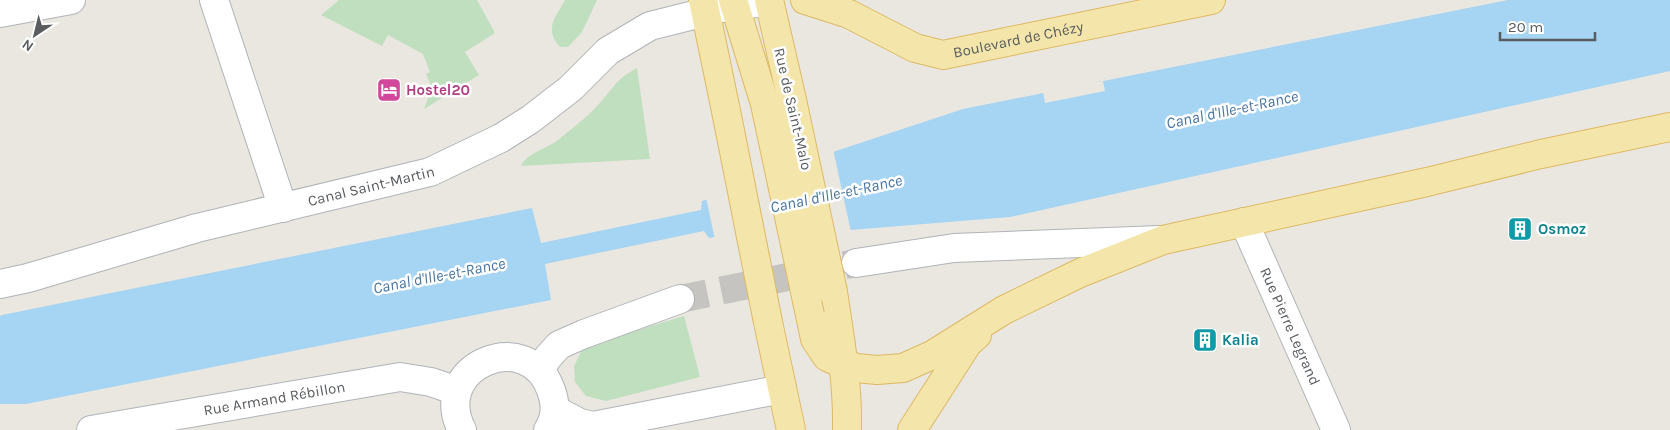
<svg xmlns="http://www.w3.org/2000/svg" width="1670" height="430" viewBox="0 0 1670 430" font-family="Karla,sans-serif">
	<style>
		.green { fill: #c0dfbf }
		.water { fill: #a6d4f3 }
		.pier { fill: #eae7e0 }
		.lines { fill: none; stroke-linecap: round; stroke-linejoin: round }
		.minor-tunnel { stroke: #c6c4c0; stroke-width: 28; stroke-dasharray: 28 14; stroke-linecap: butt }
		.minor-casing { stroke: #b1b3b6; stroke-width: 30 }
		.major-casing { stroke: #deb964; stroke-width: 30 }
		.minor { stroke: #fff; stroke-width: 28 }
		.major { stroke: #f4e6ab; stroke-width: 28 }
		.major-bridge-casing { stroke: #deb964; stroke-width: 30; stroke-linecap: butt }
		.major-bridge { stroke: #f4e6ab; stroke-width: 28 }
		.labels { text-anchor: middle; stroke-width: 5; stroke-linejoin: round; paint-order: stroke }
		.street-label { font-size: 15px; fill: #595c5f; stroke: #fff }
		.hotel-label { font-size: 15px; font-weight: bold; fill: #b23c85; stroke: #fff; text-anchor: start }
		.culture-label { font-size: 15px; font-weight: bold; fill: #0d838f; stroke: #fff; text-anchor: start }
		.water-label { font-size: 16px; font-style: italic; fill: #4876a2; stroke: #fff }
	</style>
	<rect width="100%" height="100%" fill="#eae7e0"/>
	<g class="green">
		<polygon points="339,0 477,0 495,33 465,52 479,75 424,109 432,88 426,74 430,72 423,54 388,35 382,46 321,15"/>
		<path d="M 565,0 L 597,0 L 582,32 L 568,47 L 560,47 C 544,29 555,18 565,0 Z"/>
		<path d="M 637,68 L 650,159 L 521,166 C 527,153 546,149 558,140 C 571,129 585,119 596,107 C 613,90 614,80 637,68 Z"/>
		<polygon points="684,316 700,377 606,401 586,396 575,382 574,366 581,352 600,341"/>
	</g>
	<polygon class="water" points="1508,0 1670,0 1670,71 1010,217 850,230 847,215 709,238 704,231 545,264 551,300 26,404 0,404 0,316 2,315 532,208 541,243 701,210 702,201 836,164 833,152 963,109"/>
	<g class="pier">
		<polygon points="1103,81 1105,91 1045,103 1043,92"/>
		<polygon points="833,149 851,232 848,230 845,218 715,240 706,197 833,162 831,152"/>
	</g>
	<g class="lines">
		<polyline class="minor-tunnel" points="680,299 856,263"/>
		<defs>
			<g id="minor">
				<polyline points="214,0 283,208"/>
				<polyline points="0,13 71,0"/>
				<path id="s1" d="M 1244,222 L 1336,430"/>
				<polyline points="856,263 954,248 1160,240"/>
				<path id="s2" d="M 0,284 L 28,278 L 197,228 L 430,172 L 501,138 L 531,119 L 571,88 L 608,51 L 650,26 L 734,5 L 769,2"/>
				<polyline points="539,370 549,356 559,345 584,334 680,299"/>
				<polyline points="555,410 580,423 593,426 782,389"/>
				<path id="s3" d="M 91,430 L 400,377 L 431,382 L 457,391"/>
				<path d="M 462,430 C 429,366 528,325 551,390 C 556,403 556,418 548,430"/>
			</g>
			<g id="major">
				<polyline points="703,0 726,111"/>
				<polyline points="733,0 765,104"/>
				<polyline points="769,0 792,100"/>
				<path id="s4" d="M 805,0 L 849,14 L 915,48 L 943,55 L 1211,0"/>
				<path d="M 833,292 C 840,338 848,384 847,430"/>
				<polyline points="810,315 815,339 827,357 843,364 857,368 877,370 903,368 932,355 1004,310 1080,273 1163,240 1427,182 1541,154 1670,127"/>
				<polyline points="768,322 791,430"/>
				<polyline points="912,430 968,343 977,335"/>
			</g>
		</defs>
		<use href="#minor" class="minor-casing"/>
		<use href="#major" class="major-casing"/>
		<use href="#minor" class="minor"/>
		<use href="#major" class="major"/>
		<defs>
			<g id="major-bridge">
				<polyline points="792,100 833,292"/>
				<polyline points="765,104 810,315"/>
				<polyline points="726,111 768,322"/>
			</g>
		</defs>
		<use href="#major-bridge" class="major-bridge-casing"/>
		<use href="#major-bridge" class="major-bridge"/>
	</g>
	<defs>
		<symbol id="hotel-square" viewBox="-11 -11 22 22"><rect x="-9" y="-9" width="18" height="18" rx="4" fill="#d1479c" stroke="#fff"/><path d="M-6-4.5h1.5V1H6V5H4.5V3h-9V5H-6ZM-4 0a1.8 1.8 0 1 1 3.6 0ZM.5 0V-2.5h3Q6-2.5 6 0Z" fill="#fff"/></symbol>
		<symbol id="building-square" viewBox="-11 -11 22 22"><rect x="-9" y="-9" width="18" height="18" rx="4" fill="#0f9aa8" stroke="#fff"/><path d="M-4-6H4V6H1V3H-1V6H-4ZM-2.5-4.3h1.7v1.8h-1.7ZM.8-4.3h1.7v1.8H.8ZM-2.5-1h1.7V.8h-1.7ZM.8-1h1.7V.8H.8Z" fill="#fff"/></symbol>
	</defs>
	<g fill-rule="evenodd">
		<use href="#hotel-square" x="375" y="76" width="28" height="28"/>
		<use href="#building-square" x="1506" y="215" width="28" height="28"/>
		<use href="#building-square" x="1191" y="326" width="28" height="28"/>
	</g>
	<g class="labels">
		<g class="street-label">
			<text dy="5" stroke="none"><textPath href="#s4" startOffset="226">Boulevard de Chézy</textPath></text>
			<text transform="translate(793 109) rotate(77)" y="5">Rue de Saint-Malo</text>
			<text dy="5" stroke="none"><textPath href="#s2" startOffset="384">Canal Saint-Martin</textPath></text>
			<text dy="5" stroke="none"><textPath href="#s1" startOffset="114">Rue Pierre Legrand</textPath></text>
			<text dy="5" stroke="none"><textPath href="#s3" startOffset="186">Rue Armand Rébillon</textPath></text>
		</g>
		<g class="hotel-label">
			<text x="406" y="95">Hostel20</text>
		</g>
		<g class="culture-label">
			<text x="1538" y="234">Osmoz</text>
			<text x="1222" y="345">Kalia</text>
		</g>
		<g class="water-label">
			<text transform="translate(1232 109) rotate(-12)" y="6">Canal d'Ille-et-Rance</text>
			<text transform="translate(836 193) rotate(-12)" y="6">Canal d'Ille-et-Rance</text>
			<text transform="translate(439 275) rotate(-11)" y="6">Canal d'Ille-et-Rance</text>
		</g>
	</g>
	<g transform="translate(35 35) rotate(215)" stroke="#ffffff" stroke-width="4" paint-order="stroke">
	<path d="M0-4L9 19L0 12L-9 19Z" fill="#595c5f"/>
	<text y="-8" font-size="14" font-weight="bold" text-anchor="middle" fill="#595c5f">N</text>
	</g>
	<path d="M1500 32v8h95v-8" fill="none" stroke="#595c5f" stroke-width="2.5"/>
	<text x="1508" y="32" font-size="15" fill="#595c5f" stroke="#ffffff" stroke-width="4" paint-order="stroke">20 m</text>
</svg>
